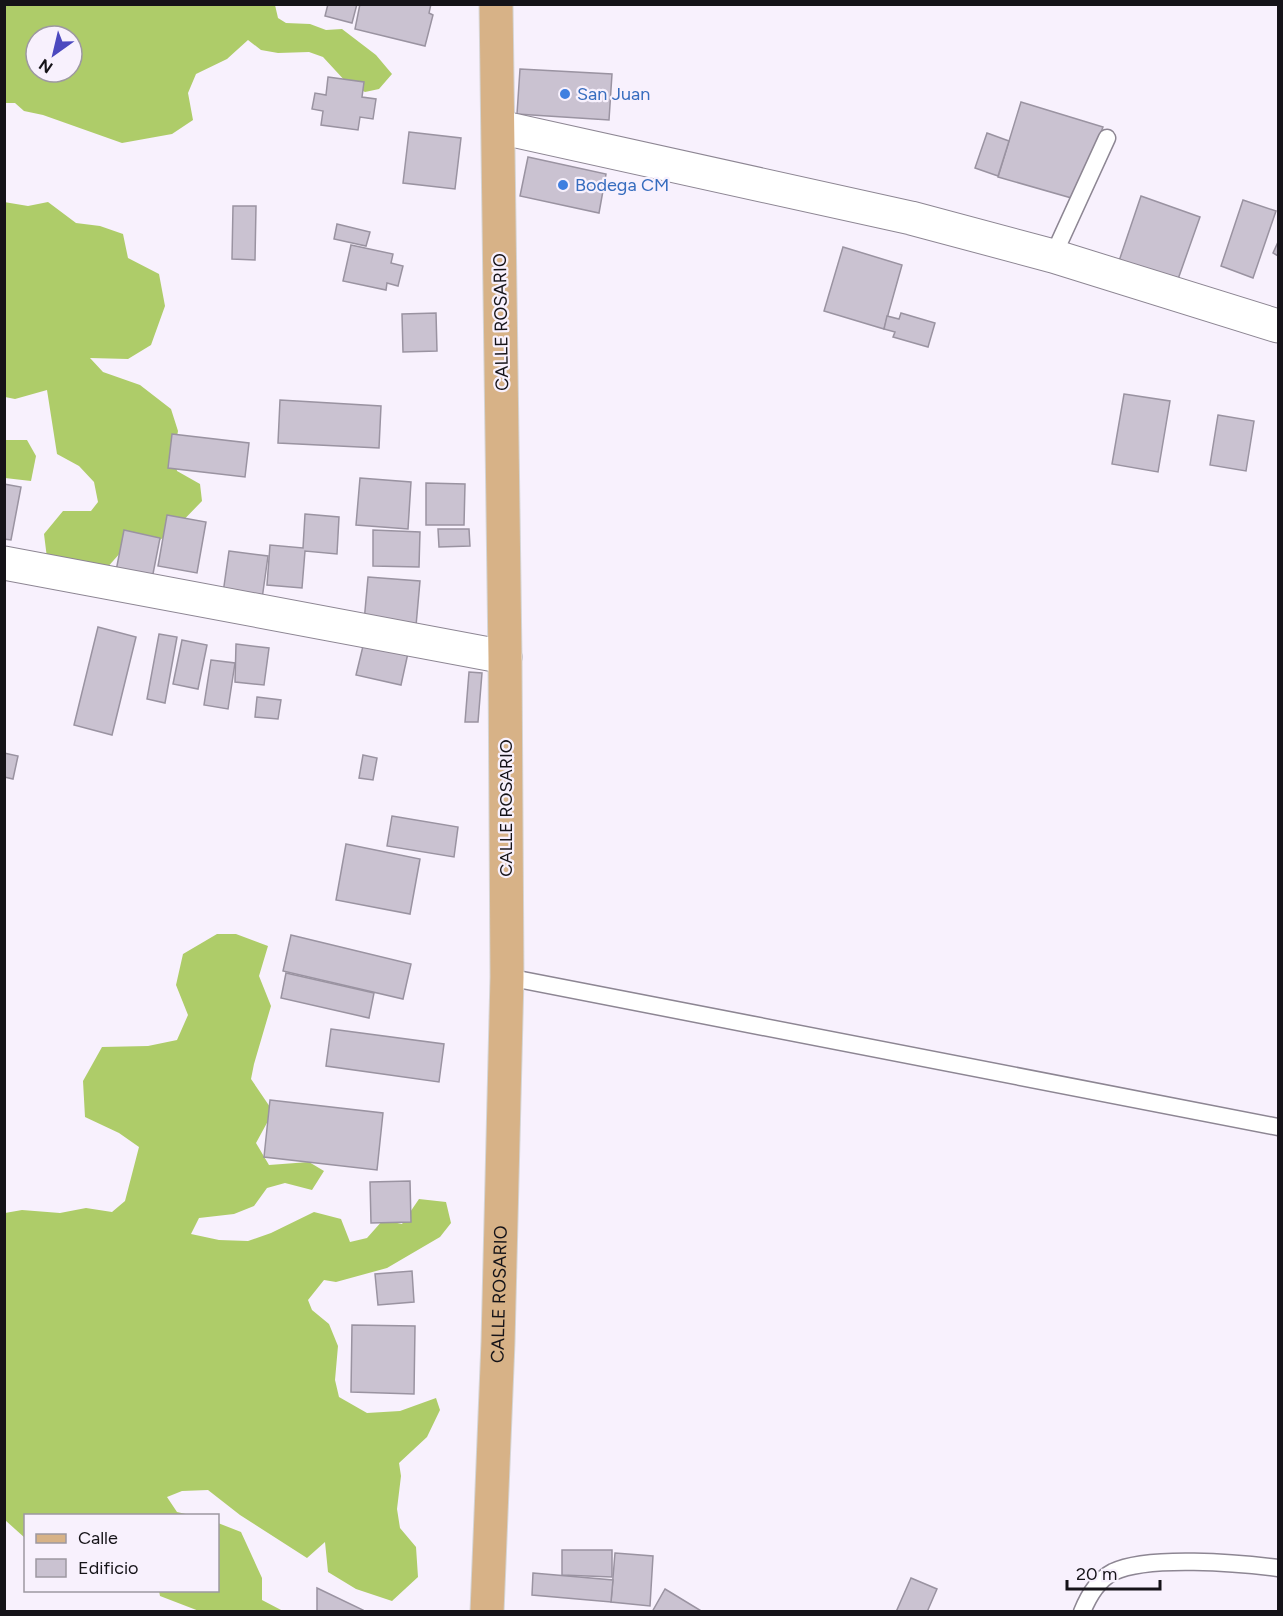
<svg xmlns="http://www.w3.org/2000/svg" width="1283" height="1616" viewBox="0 0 1283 1616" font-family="Figtree,sans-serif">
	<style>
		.forest { fill: #aecc69; fill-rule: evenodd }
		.building { fill: #cac2d1; stroke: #9a93a1; stroke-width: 1.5 }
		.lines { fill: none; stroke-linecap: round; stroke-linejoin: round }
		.lane-casing { stroke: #8d8693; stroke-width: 19 }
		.street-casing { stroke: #8d8693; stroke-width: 35 }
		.primary-casing { stroke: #d5d5d5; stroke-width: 35 }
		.lane { stroke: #fff; stroke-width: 16 }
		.street { stroke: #fff; stroke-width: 33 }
		.primary { stroke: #d7b287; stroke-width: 33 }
		.shop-dot { fill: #3f7fe0; stroke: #f8f1fd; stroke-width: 2 }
		.labels { text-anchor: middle; stroke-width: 4.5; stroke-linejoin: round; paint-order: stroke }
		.shop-label { font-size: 18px; fill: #366cbe; stroke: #f8f1fd; text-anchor: start }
		.street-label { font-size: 18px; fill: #151318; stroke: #f8f1fd }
	</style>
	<rect width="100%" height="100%" fill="#f8f1fd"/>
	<g class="forest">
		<path d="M 4,5 L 275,5 L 278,18 L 286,23 L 310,24 L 326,30 L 342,29 L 376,55 L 392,74 L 379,89 L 365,92 L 347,83 L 323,57 L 309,52 L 278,53 L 261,50 L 248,40 L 227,59 L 196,74 L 188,93 L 193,120 L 172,134 L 122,143 L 43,115 L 24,111 L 15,103 L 5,103 ZM 36,36 L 72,36 L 72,72 L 36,72 Z"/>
		<polygon points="4,202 28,206 48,202 76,223 100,226 123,234 128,258 159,274 165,306 151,345 128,359 90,358 103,372 140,385 171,409 178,431 174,453 177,471 200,484 202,501 173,531 154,544 138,533 105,570 47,558 44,534 63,511 91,511 98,502 94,482 79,466 57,454 47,390 15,399 5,397"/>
		<polygon points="5,440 27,440 36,456 31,481 5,478"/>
		<polygon points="217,934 236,934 268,946 259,976 271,1006 254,1064 251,1079 270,1107 268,1121 256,1143 269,1165 309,1162 324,1171 312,1190 285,1183 267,1188 254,1206 234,1214 199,1218 191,1234 219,1240 248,1241 271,1233 314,1212 341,1219 350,1242 367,1238 383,1220 402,1224 419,1199 446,1202 451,1223 440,1237 387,1268 336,1282 324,1280 308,1300 312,1310 329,1324 338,1346 335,1380 339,1397 367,1413 400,1411 436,1398 440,1410 427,1437 399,1463 401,1476 397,1509 400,1528 416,1547 418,1577 392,1601 356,1589 328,1572 325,1542 307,1558 240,1515 208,1490 182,1491 167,1497 177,1512 190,1515 26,1516 25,1538 5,1520 5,1213 22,1210 60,1213 86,1208 112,1212 125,1201 139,1147 119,1133 85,1117 83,1081 102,1047 148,1046 177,1040 188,1015 176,985 183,954"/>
		<polygon points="218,1523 241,1532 262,1578 262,1600 283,1611 199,1611 160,1596 159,1591 218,1590"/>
	</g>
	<g class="building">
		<polygon points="328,4 357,4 352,23 325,16"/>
		<polygon points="360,4 431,4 429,13 433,15 425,46 355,29"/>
		<polygon points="520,69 612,74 609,120 517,114"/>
		<polygon points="328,77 364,82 362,97 376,99 373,119 360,117 358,130 321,125 323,111 312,109 315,93 326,95"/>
		<polygon points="1021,102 1103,127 1075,199 998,177"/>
		<polygon points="409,132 461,138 455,189 403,183"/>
		<polygon points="987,133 1009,141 998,176 975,168"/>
		<polygon points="528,157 606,174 599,213 520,196"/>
		<polygon points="1141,196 1200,217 1177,282 1119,261"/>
		<polygon points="1243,200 1276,211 1253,278 1221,266"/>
		<polygon points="233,206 256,206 255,260 232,259"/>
		<polygon points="337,224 370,232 366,246 334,239"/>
		<polygon points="1278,242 1278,256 1273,253"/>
		<polygon points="351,245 393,254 391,263 403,266 398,286 387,283 386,290 343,281"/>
		<polygon points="843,247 902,265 884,329 824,311"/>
		<polygon points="436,313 437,351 403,352 402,314"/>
		<polygon points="901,313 935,323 928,347 893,337 895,332 884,329 887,316 899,319"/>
		<polygon points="1124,394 1170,401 1158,472 1112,464"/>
		<polygon points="280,400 381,406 379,448 278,443"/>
		<polygon points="1218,415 1254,421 1246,471 1210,465"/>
		<polygon points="172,434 249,443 245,477 168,468"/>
		<polygon points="360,478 411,482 408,529 356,525"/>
		<polygon points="426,483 465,484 464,525 426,525"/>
		<polygon points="4,484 21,487 11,540 4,539"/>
		<polygon points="305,514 339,517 337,554 305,551 302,588 267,585 270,545 303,548"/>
		<polygon points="167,515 206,522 197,573 158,566"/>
		<polygon points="438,529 469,529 470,546 439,547"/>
		<polygon points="124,530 160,538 151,584 115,576"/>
		<polygon points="373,530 420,532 419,567 373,566"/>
		<polygon points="229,551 268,556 262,599 223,593"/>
		<polygon points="368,577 420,581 416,626 364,622"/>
		<polygon points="98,627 136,637 112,735 74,725"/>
		<polygon points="159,634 177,637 165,703 147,699"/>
		<polygon points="182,640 207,645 198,689 173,684"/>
		<polygon points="364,642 408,653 401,685 356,675"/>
		<polygon points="236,644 269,648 264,685 235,682"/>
		<polygon points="211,660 235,663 228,709 204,705"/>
		<polygon points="469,672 482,673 478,722 465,722"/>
		<polygon points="257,697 281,700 278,719 255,717"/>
		<polygon points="4,753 18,756 13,779 4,777"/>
		<polygon points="363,755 377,758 373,780 359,778"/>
		<polygon points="392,816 458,827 454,857 387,846"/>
		<polygon points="346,844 420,859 410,914 336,900"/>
		<polygon points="291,935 411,964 403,999 283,971"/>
		<polygon points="286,973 374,993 369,1018 281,998"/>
		<polygon points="331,1029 444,1044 439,1082 326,1066"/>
		<polygon points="270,1100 383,1113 377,1170 264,1157"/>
		<polygon points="410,1181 411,1222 371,1223 370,1182"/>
		<polygon points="412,1271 414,1302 378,1305 375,1274"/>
		<polygon points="352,1325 415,1326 414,1394 351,1392"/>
		<polygon points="562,1550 612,1550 612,1577 562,1575"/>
		<polygon points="615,1553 653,1556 650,1606 611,1602"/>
		<polygon points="533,1573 613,1580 611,1602 532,1595"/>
		<polygon points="911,1578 937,1589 927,1612 896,1612"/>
		<polygon points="317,1588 363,1610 362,1612 317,1612"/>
		<polygon points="665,1589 703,1612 652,1612"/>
	</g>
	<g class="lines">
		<defs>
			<g id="lane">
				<polyline points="1053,256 1107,138"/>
				<polyline points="507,977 1278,1127"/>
				<path d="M 1082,1612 C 1088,1597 1098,1580 1113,1572 C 1148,1555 1239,1563 1278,1568"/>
			</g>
			<g id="street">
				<polyline points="499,127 911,218 1053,256 1278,326"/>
				<polyline points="4,563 505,657"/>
			</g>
			<g id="primary">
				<path id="s1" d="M 487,1612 L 498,1342 L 507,977 L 505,657 L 496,4"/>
			</g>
		</defs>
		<use href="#lane" class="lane-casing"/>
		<use href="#street" class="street-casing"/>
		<use href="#primary" class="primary-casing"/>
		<use href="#lane" class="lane"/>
		<use href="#street" class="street"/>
		<use href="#primary" class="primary"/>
	</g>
	<g class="shop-dot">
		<circle cx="565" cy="94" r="6"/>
		<circle cx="563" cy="185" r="6"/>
	</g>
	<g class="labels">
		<g class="shop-label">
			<text x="577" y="100">San Juan</text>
			<text x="575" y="191">Bodega CM</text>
		</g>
		<g class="street-label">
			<text transform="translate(501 322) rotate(-91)" y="6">CALLE ROSARIO</text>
			<text transform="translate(506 808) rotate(-90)" y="6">CALLE ROSARIO</text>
			<text dy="6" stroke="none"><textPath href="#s1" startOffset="318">CALLE ROSARIO</textPath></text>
		</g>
	</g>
	<rect width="1283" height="1616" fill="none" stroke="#151318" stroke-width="12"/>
	<rect x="24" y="1514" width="195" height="78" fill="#f8f1fd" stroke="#9d98a1" stroke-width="1.5"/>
	<rect x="36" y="1534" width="30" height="9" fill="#d7b287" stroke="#9d98a1" stroke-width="1.5"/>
	<text x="78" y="1544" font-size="18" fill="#151318">Calle</text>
	<rect x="36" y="1559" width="30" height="18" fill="#cac2d1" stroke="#9d98a1" stroke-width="1.5"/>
	<text x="78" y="1574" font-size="18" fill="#151318">Edificio</text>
	<g transform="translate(54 54) rotate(214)"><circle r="28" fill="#f8f1fd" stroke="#9d98a1" stroke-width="1.5"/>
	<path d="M0-4.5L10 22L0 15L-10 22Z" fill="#4c49bf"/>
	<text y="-9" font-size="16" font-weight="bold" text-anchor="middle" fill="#151318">N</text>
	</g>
	<path d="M1067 1580v9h93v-9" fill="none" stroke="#151318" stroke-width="3"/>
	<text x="1076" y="1580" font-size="18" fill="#151318" stroke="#f8f1fd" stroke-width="4.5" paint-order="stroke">20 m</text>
</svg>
